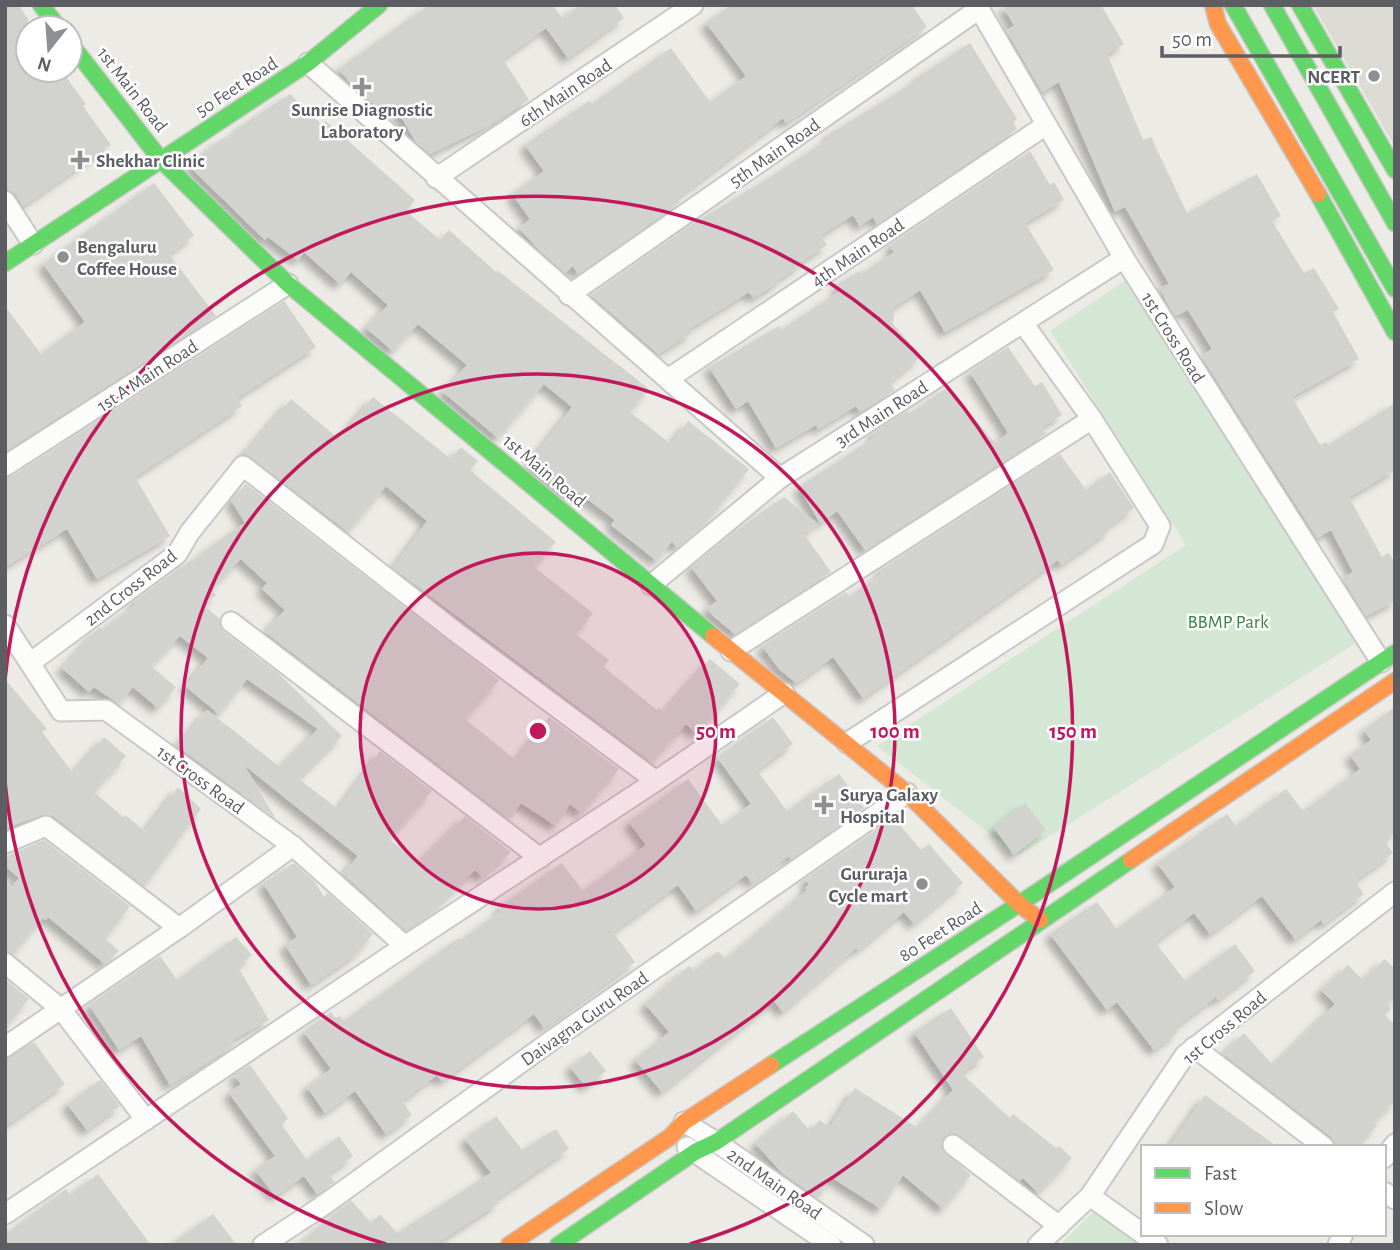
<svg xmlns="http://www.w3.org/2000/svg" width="1400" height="1250" viewBox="0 0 1400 1250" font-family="'Alegreya Sans',sans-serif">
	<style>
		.education { fill: #dcdbd4 }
		.green { fill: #d4e7d4 }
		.building { fill: #d2d2cf; filter: url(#shadow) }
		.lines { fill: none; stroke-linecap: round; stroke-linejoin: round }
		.street-casing { stroke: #c8c8c6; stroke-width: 23 }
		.fast-casing { stroke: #c9c8c7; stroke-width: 19 }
		.slow-casing { stroke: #c9c8c7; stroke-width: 19 }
		.street { stroke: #fcfcfb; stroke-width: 19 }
		.fast { stroke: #63d668; stroke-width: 16 }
		.slow { stroke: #ff974d; stroke-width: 16 }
		.ring { fill: none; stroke: #c2185b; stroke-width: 3.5 }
		.poi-dot { fill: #8e8f92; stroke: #fff; stroke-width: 2.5 }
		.labels { text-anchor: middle; stroke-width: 5; stroke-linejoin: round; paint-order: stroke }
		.poi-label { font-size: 19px; font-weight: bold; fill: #5c5e64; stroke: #fff; text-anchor: start }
		.street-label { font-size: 19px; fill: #5c5e64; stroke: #fff }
		.park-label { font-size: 19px; fill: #3a8448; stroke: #fff }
		.centre { fill: #c2185b; stroke: #fff; stroke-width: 3.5 }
		.ring-label { font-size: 21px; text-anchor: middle; font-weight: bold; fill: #c2185b; stroke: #fff; stroke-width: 5; stroke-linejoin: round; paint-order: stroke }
	</style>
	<defs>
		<filter id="shadow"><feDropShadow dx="-6" dy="6" stdDeviation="3.5" flood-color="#0004"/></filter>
	</defs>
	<rect width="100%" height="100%" fill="#ecebe6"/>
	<polygon class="education" points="1313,5 1395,5 1395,147"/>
	<g class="green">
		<polygon points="1125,281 1356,643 1018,856 877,746 1186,545 1050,331"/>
		<polygon points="1094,1211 1142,1245 1060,1245"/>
	</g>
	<g class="building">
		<polygon points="5,5 19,5 28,19 28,70 61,70 86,104 83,106 111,145 23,206 15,194 5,188"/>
		<polygon points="429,5 553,5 562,18 580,5 615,5 624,18 568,58 546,28 503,59 529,100 484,128 430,154 415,141 396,108 385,115 349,82 339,69"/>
		<polygon points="731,5 912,5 927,27 786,123 783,118 677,198 680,202 578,274 573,266 565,273 538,249 519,228 530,219 512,194 544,171 525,145 589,101 592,104 671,48 710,102 746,76 706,23"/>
		<polygon points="1003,5 1101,5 1124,44 1107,54 1143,140 1151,137 1187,213 1257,174 1281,216 1272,221 1304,273 1314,268 1339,309 1333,312 1359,359 1292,397 1320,445 1326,442 1328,445 1395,403 1395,470 1349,497 1382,557 1389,553 1395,563 1395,601 1366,616 1342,578 1353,572 1331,530 1317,538 1201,356 1212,349 1188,310 1175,316 1166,301 1160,288 1169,284 1125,207 1115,212 1059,82 1042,92 1006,30 1014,26"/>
		<polygon points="970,43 1017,119 1013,122 1017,129 877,224 873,217 860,226 853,215 821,235 827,245 798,264 799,266 778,280 779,282 753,298 749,292 689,329 692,333 658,354 593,297 591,295 694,223 780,171 830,138 828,135 916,81 915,79"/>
		<polygon points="290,94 322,125 326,121 415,200 406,211 440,240 449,230 496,272 497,270 649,389 630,412 671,444 688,421 749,469 704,525 677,548 672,541 657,561 611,525 615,520 574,489 569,495 529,463 572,407 544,384 498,438 443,392 467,365 418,324 393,351 366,328 388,305 351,272 340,284 304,252 298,260 268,237 265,240 190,167 218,141 224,138 227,141 241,126"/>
		<polygon points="1030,151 1050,185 1054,182 1064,200 1025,223 1054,270 945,332 920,290 894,307 893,324 921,356 890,382 895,390 860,412 856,406 818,429 816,425 776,448 748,401 736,409 709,367 779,326 781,330 840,291 836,286 859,271 861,274 894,252 890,245"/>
		<polygon points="154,183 194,235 169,254 216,316 5,451 5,306 41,354 85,322 43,264"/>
		<polygon points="284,301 316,347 237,398 242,406 135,477 170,536 97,579 67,529 5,567 5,478 12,476"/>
		<polygon points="1008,347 1035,386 1042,382 1062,415 1041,428 1046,434 865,550 837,511 820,523 799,487 875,437 873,433 907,411 909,413 917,409 947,387 995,443 1008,433 970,372"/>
		<polygon points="373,397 451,459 461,447 478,461 470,470 556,542 534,567 593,613 576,634 609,660 604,667 657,710 659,708 664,712 710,659 740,684 697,734 686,724 651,762 393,568 427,521 386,486 348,532 245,453 291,399 339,439"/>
		<polygon points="1060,454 1086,490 1110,472 1134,508 1108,527 1110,530 1061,565 1058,560 863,698 833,657 796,683 779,669 762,646 846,592 849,597 882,573 880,570"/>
		<polygon points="246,484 499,680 465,719 516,760 549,717 619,769 581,813 570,804 556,826 521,803 509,819 265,632 285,610 262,589 267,583 241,559 211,588 216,595 203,605 220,619 220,626 224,632 278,673 342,736 299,779 338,809 380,751 432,791 389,839 419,863 465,816 511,852 482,877 475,870 424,919 406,931 343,874 358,856 244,765 276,819 177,746 207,710 280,767 318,729 247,679 219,714 185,686 208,658 180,636 151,666 176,687 158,708 133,687 119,704 94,687 89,692 62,668 99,627 102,630 136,604 134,601 191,560 193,562 207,549 245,523 231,500"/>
		<polygon points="784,497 818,524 804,534 831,572 735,634 713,616 707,608 717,601 691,567 741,527"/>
		<polygon points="5,679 47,729 42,732 73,773 104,737 126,756 94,792 123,817 125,815 145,831 178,787 201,809 144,886 53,816 42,815 5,828"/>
		<polygon points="1395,707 1395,833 1384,840 1393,853 1355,881 1364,894 1324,924 1321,920 1295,939 1262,896 1210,934 1194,913 1155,942 1185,981 1235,944 1255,971 1218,1000 1216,997 1175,1027 1178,1032 1154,1050 1117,1002 1107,1010 1050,934 1097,902 1117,929 1175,887 1157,863 1227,814 1236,826 1286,789 1303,811 1360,769 1350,755 1371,740 1364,730"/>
		<polygon points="773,717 793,744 757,770 787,811 839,774 864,808 791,859 789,856 752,883 746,875 696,911 678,885 613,932 635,962 544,1028 534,1014 442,1081 437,1075 402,1101 412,1115 386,1134 355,1091 325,1113 307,1087 331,1069 304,1032 331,1012 336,1018 340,1016 344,1021 459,938 461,940 501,911 499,908 562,863 583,891 646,845 629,822 688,779 722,825 751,804 717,757"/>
		<polygon points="1025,803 1046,830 1014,855 994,828"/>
		<polygon points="894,818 921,850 929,844 963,883 914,924 904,912 858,950 856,948 783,1012 774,1001 662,1092 635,1060 669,1032 645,1004 689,966 694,971 718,951 726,959 807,890 805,888 809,884 805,879"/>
		<polygon points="44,840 130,906 105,939 119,951 105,964 48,917 46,920 43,918 13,954 5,951 5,894 19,878 5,866 5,860 11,854"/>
		<polygon points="294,863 315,882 324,897 328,893 373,934 355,955 311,985 285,945 297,937 263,883"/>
		<polygon points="236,937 252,955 238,967 269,1020 232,1040 235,1045 170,1085 141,1036 119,1050 89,1005 160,956 177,980"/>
		<polygon points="1385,959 1395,969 1395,998 1387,1005 1391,1009 1385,1015 1395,1025 1395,1101 1373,1122 1377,1126 1356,1147 1336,1147 1331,1137 1223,1054 1244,1033 1273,1065 1335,1004 1321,990 1348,965 1363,980"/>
		<polygon points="5,979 29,999 5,1027"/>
		<polygon points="951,1008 984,1057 961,1073 1010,1118 1013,1114 1056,1148 1059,1146 1072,1158 1038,1193 1023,1178 1020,1181 955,1133 944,1137 942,1149 971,1175 943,1209 903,1175 881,1209 831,1177 818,1198 782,1173 755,1143 793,1111 811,1132 819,1120 830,1127 855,1088 918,1128 953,1090 914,1032"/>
		<polygon points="34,1042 65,1084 5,1126 5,1059"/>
		<polygon points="590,1051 606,1071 586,1087 570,1067"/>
		<polygon points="250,1065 288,1118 282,1125 307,1160 339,1136 353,1156 328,1174 335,1182 317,1194 304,1176 275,1196 255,1170 275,1156 229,1093 241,1084 234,1075"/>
		<polygon points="100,1080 120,1106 87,1130 67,1104"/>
		<polygon points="1205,1095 1278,1147 1169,1147"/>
		<polygon points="496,1116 522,1150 556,1129 569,1149 496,1199 499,1203 434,1245 298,1245 351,1200 371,1223 380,1214 397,1233 491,1173 465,1139"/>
		<polygon points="98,1174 151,1245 5,1245 5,1235 42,1207 66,1189 70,1195"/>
		<polygon points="213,1214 237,1245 171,1245"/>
	</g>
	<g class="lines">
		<defs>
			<g id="street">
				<polyline points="977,5 1124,258 1381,662"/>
				<polyline points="308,63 780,478"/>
				<polyline points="436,178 693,5"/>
				<polyline points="5,201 33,244"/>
				<polyline points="569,295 979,9"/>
				<polyline points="668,379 1046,125"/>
				<polyline points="5,466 288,284"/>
				<polyline points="651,585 780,478 1124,258"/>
				<polyline points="231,622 540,858"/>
				<polyline points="5,625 61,711 106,710 293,846 405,946"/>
				<polyline points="731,651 1092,419"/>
				<polyline points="30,663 177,554 190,532 243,466 457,633 656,781"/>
				<polyline points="847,743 1153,544 1160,526 1092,419 1023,323"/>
				<polyline points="5,843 46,826 179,928"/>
				<polyline points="5,963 61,1009 146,1120"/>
				<polyline points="5,1047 179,928 293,846"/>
				<polyline points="1194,1047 1324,1147"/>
				<polyline points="684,1122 716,1142 864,1245"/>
				<polyline points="953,1145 1059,1226"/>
				<polyline points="687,1147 831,1245"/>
				<polyline points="1384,1158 1395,1144"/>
				<polyline points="1384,1192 1395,1199"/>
				<polyline points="1090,1196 1143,1234"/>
				<polyline points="5,1214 405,946 656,781 784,693"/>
				<polyline points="1143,1234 1158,1245"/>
				<polyline points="263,1245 321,1207 548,1043 907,793"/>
				<polyline points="1038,1245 1090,1196 1185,1055 1395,892"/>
				<polyline points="1338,1245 1343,1234"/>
			</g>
			<g id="fast">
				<polyline points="41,5 59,28"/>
				<polyline points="1233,5 1395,289"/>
				<polyline points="1272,5 1395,223"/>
				<polyline points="1300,5 1395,170"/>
				<polyline points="70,43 161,160 288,284 713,636"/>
				<polyline points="1318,194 1395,332"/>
				<polyline points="5,263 308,63 379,5"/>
				<polyline points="771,1065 1019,904 1395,653"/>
				<polyline points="558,1245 695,1152 716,1142 1131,860"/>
			</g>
			<g id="slow">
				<polyline points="1213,5 1218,24 1318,194"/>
				<polyline points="713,636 907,793 1019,904 1040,920"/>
				<polyline points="1131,860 1395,681"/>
				<polyline points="509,1245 670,1137 684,1122 771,1065"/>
			</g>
		</defs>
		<use href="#street" class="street-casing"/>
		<use href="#fast" class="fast-casing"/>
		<use href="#slow" class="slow-casing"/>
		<use href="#street" class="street"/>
		<use href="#fast" class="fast"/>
		<use href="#slow" class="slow"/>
	</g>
	<circle cx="538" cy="731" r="178" fill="#c2185b" fill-opacity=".12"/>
	<g class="ring">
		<circle cx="538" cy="731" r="178"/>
		<circle cx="538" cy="731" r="357"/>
		<path d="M386 1244A535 535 0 0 1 5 782M5 680A535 535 0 1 1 690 1244"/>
	</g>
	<g class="poi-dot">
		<circle cx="1374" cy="76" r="7"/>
		<path d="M358.5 76.5h7v7h7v7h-7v7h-7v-7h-7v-7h7z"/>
		<path d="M76.5 149.5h7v7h7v7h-7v7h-7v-7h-7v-7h7z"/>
		<circle cx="63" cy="257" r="7"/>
		<path d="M820.5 794.5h7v7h7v7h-7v7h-7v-7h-7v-7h7z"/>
		<circle cx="922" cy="884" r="7"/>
	</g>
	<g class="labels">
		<g class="poi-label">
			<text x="1360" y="83" text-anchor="end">NCERT</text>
			<text x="362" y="116" text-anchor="middle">Sunrise Diagnostic<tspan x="362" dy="22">Laboratory</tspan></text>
			<text x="96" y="167">Shekhar Clinic</text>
			<text x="77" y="253">Bengaluru<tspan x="77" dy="22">Coffee House</tspan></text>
			<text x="840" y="801">Surya Galaxy<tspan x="840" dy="22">Hospital</tspan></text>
			<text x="908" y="880" text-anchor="end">Gururaja<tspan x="908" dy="22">Cycle mart</tspan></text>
		</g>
		<g class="street-label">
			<text transform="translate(236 86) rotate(-33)" y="7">50 Feet Road</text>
			<text transform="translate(133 89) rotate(52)" y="7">1st Main Road</text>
			<text transform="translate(565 92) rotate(-34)" y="7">6th Main Road</text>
			<text transform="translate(774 152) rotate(-35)" y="7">5th Main Road</text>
			<text transform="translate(857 252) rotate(-34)" y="7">4th Main Road</text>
			<text transform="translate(1174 337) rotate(58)" y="7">1st Cross Road</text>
			<text transform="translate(147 375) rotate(-33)" y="7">1st A Main Road</text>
			<text transform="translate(881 413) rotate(-33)" y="7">3rd Main Road</text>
			<text transform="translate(545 470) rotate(40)" y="7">1st Main Road</text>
			<text transform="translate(130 587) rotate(-38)" y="7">2nd Cross Road</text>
			<text transform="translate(201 779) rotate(36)" y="7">1st Cross Road</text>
			<text transform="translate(940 931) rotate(-33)" y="7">80 Feet Road</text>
			<text transform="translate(584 1018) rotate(-35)" y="7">Daivagna Guru Road</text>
			<text transform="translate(1224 1027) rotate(-40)" y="7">1st Cross Road</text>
			<text transform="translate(775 1183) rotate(35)" y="7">2nd Main Road</text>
		</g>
		<g class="park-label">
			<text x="1228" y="628">BBMP Park</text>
		</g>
	</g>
	<circle cx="538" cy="731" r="10" class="centre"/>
	<g class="ring-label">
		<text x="716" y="738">50 m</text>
		<text x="895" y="738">100 m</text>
		<text x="1073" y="738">150 m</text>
	</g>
	<rect width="1400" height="1250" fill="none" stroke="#5c5e64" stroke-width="14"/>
	<rect x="1141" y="1145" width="245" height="91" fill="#ffffff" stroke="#bebfc1" stroke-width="2"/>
	<rect x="1155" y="1168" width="35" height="10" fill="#63d668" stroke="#bebfc1" stroke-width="2"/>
	<text x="1204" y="1180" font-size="21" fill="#5c5e64">Fast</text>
	<rect x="1155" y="1203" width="35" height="10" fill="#ff974d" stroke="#bebfc1" stroke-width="2"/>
	<text x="1204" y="1215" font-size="21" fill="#5c5e64">Slow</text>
	<g transform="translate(49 49) rotate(197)"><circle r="33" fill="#ffffff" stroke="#bebfc1" stroke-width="2"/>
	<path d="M0-5L12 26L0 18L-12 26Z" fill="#8e8f92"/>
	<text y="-10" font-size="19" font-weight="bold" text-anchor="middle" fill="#5c5e64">N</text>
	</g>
	<path d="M1162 46v10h178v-10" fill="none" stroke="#5c5e64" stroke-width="3.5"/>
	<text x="1172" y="46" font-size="21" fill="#5c5e64" stroke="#ffffff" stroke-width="5" paint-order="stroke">50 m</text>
</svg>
